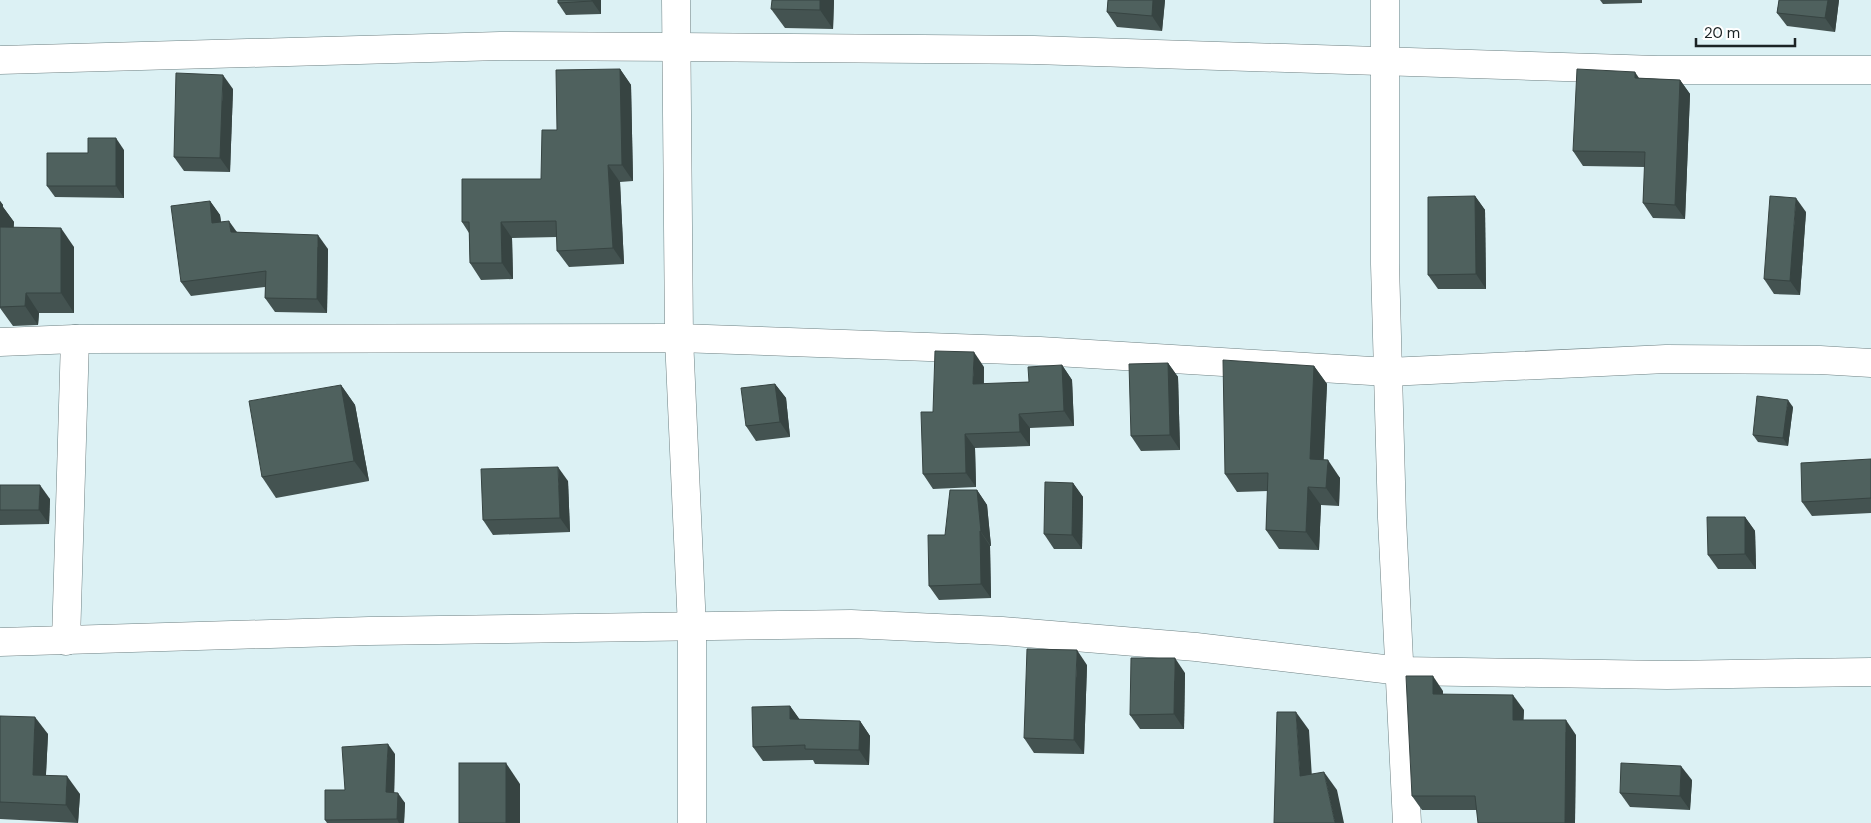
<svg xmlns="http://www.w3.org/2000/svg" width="1871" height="823" viewBox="0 0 1871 823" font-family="'DM Sans',sans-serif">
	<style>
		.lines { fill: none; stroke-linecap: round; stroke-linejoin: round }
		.street-casing { stroke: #6e8183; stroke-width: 29 }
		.street { stroke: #fff; stroke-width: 28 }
		.wall { fill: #445351 }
		.shaded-wall { fill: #374442 }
		.building { fill: #4f615e; stroke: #374442 }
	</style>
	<rect width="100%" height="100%" fill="#dcf1f4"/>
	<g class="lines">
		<defs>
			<g id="street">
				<polyline points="676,0 679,338 692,628 692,823"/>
				<polyline points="1385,0 1385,264 1392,518 1407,823"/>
				<polyline points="0,60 500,46 677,47 1034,50 1657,70 1871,70"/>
				<polyline points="0,342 75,339 679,338 1040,351 1388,372 1666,359 1820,360 1871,363"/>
				<polyline points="66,641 75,339"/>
				<polyline points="0,642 369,631 851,624 1002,631 1196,647 1401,671 1667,675 1871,672"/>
			</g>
		</defs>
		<use href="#street" class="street-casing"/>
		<use href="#street" class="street"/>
	</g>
	<g class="wall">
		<polygon points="558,0 601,0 601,14 566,15 558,3"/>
		<polygon points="834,0 833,29 785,28 771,9"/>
		<polygon points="1108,0 1165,0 1162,31 1117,27 1107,12"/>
		<polygon points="1600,0 1642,0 1642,3 1603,4"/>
		<polygon points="1779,0 1839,0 1835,32 1787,26 1777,13"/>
		<polygon points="620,69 631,85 633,181 620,182 624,264 569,267 557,251 557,237 512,238 513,279 481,280 470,263 469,233 462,222 541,179 557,130"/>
		<polygon points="1639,78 1680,80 1690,94 1685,219 1653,218 1643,203 1645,167 1583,166 1573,151"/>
		<polygon points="233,89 230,172 184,171 174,157"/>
		<polygon points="124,150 124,198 55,197 47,186 88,153"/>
		<polygon points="1475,196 1485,210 1486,289 1438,289 1428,275"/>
		<polygon points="0,201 3,205 3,207 14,222 13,228 74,247 74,313 39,313 38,325 13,326 0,308"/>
		<polygon points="210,201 220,215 221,222 237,232 328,249 327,313 275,312 265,298 265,287 191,296 181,282"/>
		<polygon points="1806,212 1800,295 1774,294 1764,279"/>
		<polygon points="1168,363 1178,377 1180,450 1141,451 1131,436"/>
		<polygon points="1062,365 1072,380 1074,426 1030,428 1030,446 975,448 976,487 933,489 923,474 933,412 984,367 984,384 1029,382"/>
		<polygon points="1314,366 1327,384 1323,460 1340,478 1339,506 1321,505 1319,550 1279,549 1266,530 1268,491 1237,492 1225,474"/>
		<polygon points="775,384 786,398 790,437 756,441 746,426"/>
		<polygon points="341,385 355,405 369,481 276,498 262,477"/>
		<polygon points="1793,407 1788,446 1758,442 1753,435"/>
		<polygon points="1871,459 1871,513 1812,516 1802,502"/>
		<polygon points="568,481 570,532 493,535 483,520"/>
		<polygon points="1073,483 1083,497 1082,549 1054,549 1044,534"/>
		<polygon points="0,485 50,499 49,524 0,525"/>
		<polygon points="977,490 987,505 991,546 990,546 991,598 939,600 929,586 945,535"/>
		<polygon points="1745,517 1755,531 1756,569 1718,569 1708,555"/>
		<polygon points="1087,665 1084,754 1034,753 1024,738"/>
		<polygon points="1185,673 1184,729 1140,729 1130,715"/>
		<polygon points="1443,691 1443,694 1524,710 1523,720 1576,735 1575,823 1478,823 1477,810 1422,810 1412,796"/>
		<polygon points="790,706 800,720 860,721 870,736 869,765 815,764 813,760 763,761 753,747"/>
		<polygon points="0,716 48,734 46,775 80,794 78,823 0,819"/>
		<polygon points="395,754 394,793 405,803 404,823 327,823 325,820 345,790"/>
		<polygon points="1692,780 1690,810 1630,807 1620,793"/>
	</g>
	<g class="shaded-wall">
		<polygon points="592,0 601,0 601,14 592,1"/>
		<polygon points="820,0 834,0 833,29 820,10"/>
		<polygon points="1153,0 1165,0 1162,31 1152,16"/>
		<polygon points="1828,0 1839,0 1835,32 1825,18"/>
		<polygon points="620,69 631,85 633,181 622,165"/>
		<polygon points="1635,72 1645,87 1635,78"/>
		<polygon points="223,75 233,89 230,172 220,158"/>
		<polygon points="1680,80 1690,94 1685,219 1675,205"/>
		<polygon points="116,138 124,150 124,198 116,186"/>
		<polygon points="608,165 620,182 624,264 613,248"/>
		<polygon points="1475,196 1485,210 1486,289 1476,274"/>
		<polygon points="1796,198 1806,212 1800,295 1790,281"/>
		<polygon points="0,201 3,205 3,207 14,222 13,247 0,228"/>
		<polygon points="210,201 220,215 223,237 212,223"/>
		<polygon points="229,221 239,235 231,232"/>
		<polygon points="501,222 512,238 513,279 502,263"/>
		<polygon points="61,228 74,247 74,313 61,293"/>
		<polygon points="318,235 328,249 327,313 317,299"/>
		<polygon points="26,293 39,313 38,325 25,306"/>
		<polygon points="974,352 984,367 983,398 973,384"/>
		<polygon points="1168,363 1178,377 1180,450 1170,435"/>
		<polygon points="1062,365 1072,380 1074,426 1064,411"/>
		<polygon points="1314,366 1327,384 1323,477 1310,459"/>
		<polygon points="775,384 786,398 790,437 780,422"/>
		<polygon points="341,385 355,405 369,481 354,461"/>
		<polygon points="1788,400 1793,407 1788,446 1783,438"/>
		<polygon points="1019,414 1030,428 1030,446 1020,432"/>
		<polygon points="965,434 975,448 976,487 966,473"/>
		<polygon points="1328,460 1340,478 1339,506 1326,488"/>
		<polygon points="558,467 568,481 570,532 560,518"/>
		<polygon points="1073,483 1083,497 1082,549 1072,535"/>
		<polygon points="40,485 50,499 49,524 39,510"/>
		<polygon points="1308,487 1321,505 1319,550 1306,532"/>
		<polygon points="977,490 987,505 991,546 981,532"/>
		<polygon points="1745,517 1755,531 1756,569 1745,554"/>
		<polygon points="980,531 990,546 991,598 981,584"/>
		<polygon points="1077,650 1087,665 1084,754 1074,740"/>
		<polygon points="1175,658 1185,673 1184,729 1174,714"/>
		<polygon points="1433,676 1443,691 1443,709 1433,694"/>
		<polygon points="1513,695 1524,710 1523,735 1513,720"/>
		<polygon points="790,706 800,720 790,719"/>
		<polygon points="1296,712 1309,730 1313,794 1300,776"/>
		<polygon points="35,717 48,734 45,792 33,775"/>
		<polygon points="1566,720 1576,735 1575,823 1565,823"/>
		<polygon points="860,721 870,736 869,765 859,750"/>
		<polygon points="388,744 395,754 394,802 386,792"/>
		<polygon points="506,763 520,784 520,823 506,823"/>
		<polygon points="1681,766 1692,780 1690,810 1680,796"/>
		<polygon points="1324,772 1337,790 1344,823 1335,823"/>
		<polygon points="67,776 80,794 78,823 66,805"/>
		<polygon points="398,793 405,803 404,823 399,823 397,819"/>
	</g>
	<g class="building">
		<polygon points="558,0 592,0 592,1 558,3"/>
		<polygon points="772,0 820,0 820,10 771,9"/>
		<polygon points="1108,0 1153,0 1152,16 1107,12"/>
		<polygon points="1779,0 1828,0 1825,18 1777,13"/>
		<polygon points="620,69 622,165 608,165 613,248 557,251 556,221 501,222 502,263 470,263 469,222 462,222 462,179 541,179 542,130 557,130 556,70"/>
		<polygon points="1577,69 1635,72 1635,78 1680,80 1675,205 1643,203 1645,152 1573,151"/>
		<polygon points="176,73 223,75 220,158 174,157"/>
		<polygon points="88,138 116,138 116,186 47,186 47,153 88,153"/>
		<polygon points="1475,196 1476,274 1428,275 1428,197"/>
		<polygon points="1770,196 1796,198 1790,281 1764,279"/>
		<polygon points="210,201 212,223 229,221 231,232 318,235 317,299 265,298 266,271 181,282 171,206"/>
		<polygon points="0,227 61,228 61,293 26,293 25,306 0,307"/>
		<polygon points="935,351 974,352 973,384 1029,382 1028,367 1062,365 1064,411 1019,414 1020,432 965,434 966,473 923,474 921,412 933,412"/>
		<polygon points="1223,360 1314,366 1310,459 1328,460 1326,488 1308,487 1306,532 1266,530 1268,473 1225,474"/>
		<polygon points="1168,363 1170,435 1131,436 1129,364"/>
		<polygon points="775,384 780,422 746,426 741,388"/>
		<polygon points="341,385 354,461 262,477 249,401"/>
		<polygon points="1757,396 1788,400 1783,438 1753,435"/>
		<polygon points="1871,459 1871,498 1802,502 1801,463"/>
		<polygon points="558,467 560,518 483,520 481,469"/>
		<polygon points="1045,482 1073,483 1072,535 1044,534"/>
		<polygon points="0,485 40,485 39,510 0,510"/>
		<polygon points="950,490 977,490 981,532 980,531 981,584 929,586 928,535 945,535"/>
		<polygon points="1707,517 1745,517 1745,554 1708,555"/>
		<polygon points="1027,649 1077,650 1074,740 1024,738"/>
		<polygon points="1131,658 1175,658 1174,714 1130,715"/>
		<polygon points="1406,676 1433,676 1433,694 1513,695 1513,720 1566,720 1565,823 1478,823 1475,796 1412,796"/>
		<polygon points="790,706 790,719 860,721 859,750 805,749 805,745 753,747 752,707"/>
		<polygon points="1277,712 1296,712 1300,776 1324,772 1335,823 1274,823"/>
		<polygon points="0,716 35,717 33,775 67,776 66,805 0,802"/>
		<polygon points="388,744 386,792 398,793 397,819 325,820 325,790 345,790 342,747"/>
		<rect x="459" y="763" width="47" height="60"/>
		<polygon points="1621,763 1681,766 1680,796 1620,793"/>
	</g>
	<path d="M1696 38v8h99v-8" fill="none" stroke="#1b2324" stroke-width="2.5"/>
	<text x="1704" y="38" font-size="15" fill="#1b2324" stroke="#ffffff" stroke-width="4" paint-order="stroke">20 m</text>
</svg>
